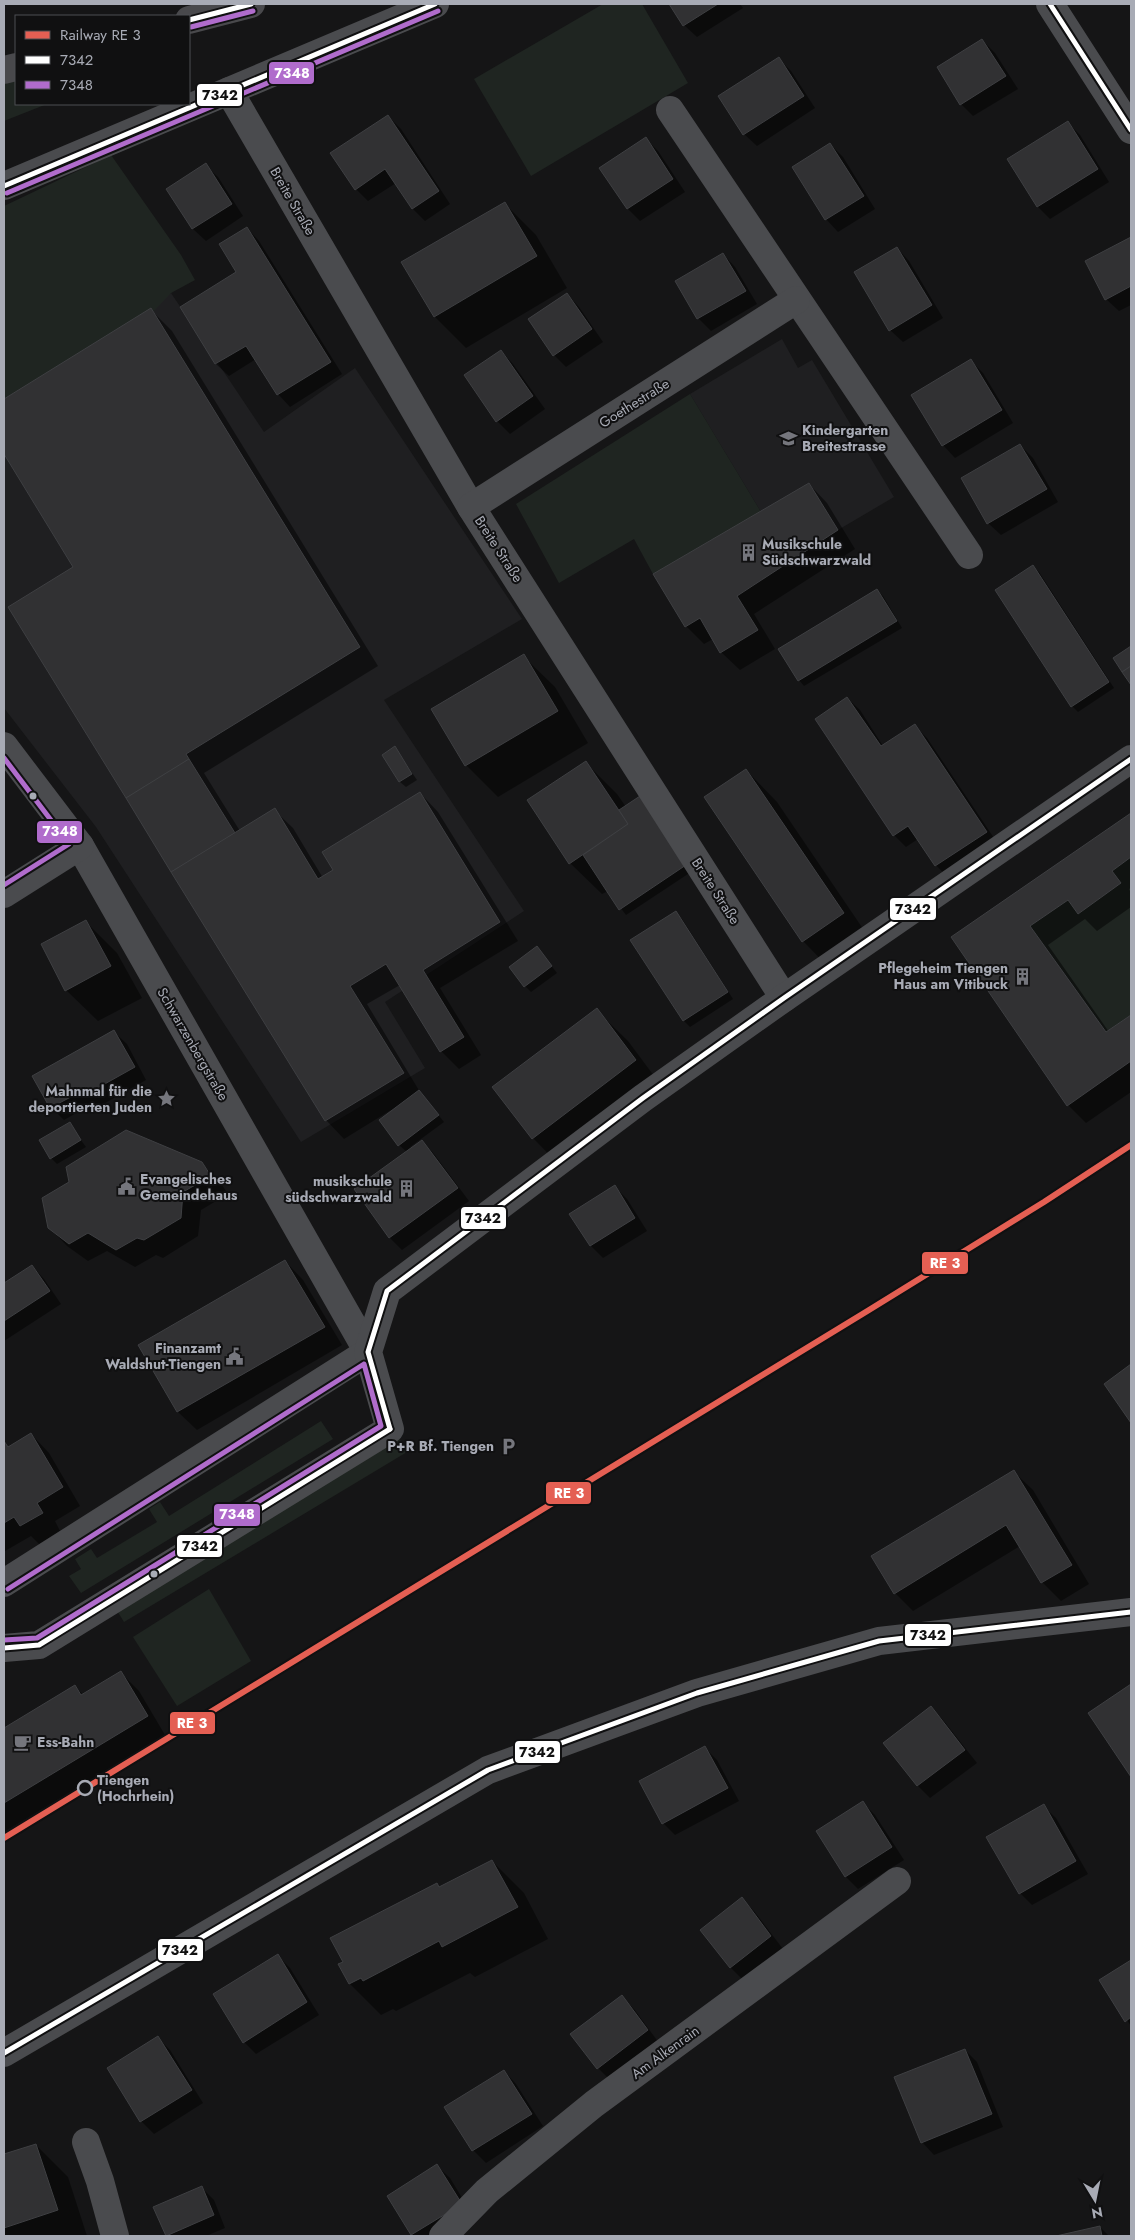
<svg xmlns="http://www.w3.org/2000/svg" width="1135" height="2240" viewBox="0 0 1135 2240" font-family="Jost,sans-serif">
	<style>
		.built { fill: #1f1f21 }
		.green { fill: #1f2521 }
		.shadow { fill: #0007 }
		.building { fill: #313133; stroke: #3e3f42 }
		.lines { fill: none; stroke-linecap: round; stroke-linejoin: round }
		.minor { stroke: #4a4b4e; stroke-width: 28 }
		.secondary { stroke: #49494c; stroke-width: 28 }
		.bus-1-casing { stroke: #101011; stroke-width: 9 }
		.bus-2-casing { stroke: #101011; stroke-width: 9 }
		.bus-1 { stroke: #fff; stroke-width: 5 }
		.bus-2 { stroke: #b06ccc; stroke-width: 5 }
		.rail-1-casing { stroke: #101011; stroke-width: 10 }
		.rail-1 { stroke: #e45f53; stroke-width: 6 }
		.bus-dot { fill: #a8abb5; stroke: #101011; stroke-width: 2 }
		.stop-dot { fill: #101011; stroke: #a8abb5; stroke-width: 2.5 }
		.labels { text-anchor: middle; stroke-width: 4; stroke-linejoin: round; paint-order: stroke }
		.street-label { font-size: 14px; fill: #a8abb5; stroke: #101011 }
		.poi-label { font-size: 14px; font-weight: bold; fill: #a8abb5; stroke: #101011; text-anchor: end }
		.stop-label { font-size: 14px; font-weight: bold; fill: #a8abb5; stroke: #101011; text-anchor: start }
		.line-badge { stroke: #101011; stroke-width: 2 }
		.badge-label { font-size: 14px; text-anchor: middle; font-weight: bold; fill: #fff }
		.pale-badge-label { font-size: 14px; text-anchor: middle; font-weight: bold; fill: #111 }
	</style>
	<rect width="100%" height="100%" fill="#151516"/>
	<g class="built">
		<polygon points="171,293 264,432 355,368 522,619 384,700 524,911 385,1002 425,1068 301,1142 96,827 4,708 4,398"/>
		<polygon points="782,339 798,368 812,360 894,497 838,530 809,483 761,512 690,394"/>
	</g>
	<g class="green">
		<polygon points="603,4 642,4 688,83 531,176 474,79"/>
		<polygon points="16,79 16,104 47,104 4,121 4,83"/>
		<polygon points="111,155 181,255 195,280 171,293 154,311 151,309 4,399 4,206"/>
		<polygon points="690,394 761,512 653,574 634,539 559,583 516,504"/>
		<polygon points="1131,857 1131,1015 1106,1032 1030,926 1068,900 1078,914 1120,884 1112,871"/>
		<polygon points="321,1421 333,1439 81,1593 69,1576 81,1569 75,1559 91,1549 97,1558 157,1522 149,1509 160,1502 169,1516"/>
		<polygon points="399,1438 407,1452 124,1622 116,1609"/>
		<polygon points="209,1589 251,1661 177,1706 133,1637"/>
	</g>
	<g class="shadow">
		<polygon points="671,4 740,4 743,8 697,37 684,25"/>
		<polygon points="982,40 995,53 1018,89 973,116 961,104"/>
		<polygon points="779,59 791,71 815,108 757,146 744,134"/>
		<polygon points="388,116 401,129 450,204 425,221 413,209 396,183 368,201 356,189"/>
		<polygon points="1068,123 1080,135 1109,182 1050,219 1037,206"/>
		<polygon points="646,139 658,151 685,192 640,221 628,209 601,168"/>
		<polygon points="830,144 843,157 875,209 838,232 826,219 793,167"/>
		<polygon points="205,165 218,177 243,216 206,241 193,229 168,189"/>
		<polygon points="505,204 536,235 567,288 466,348 434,316"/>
		<polygon points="247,228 259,241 342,374 290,407 278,394 256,359 229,376 216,364 181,307 238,273"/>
		<polygon points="1131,238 1131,305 1119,311 1106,299 1086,262"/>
		<polygon points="897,248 909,261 943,318 903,342 890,330"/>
		<polygon points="723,254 735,267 757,304 711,331 698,318 677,281"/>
		<polygon points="567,294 579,307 603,342 566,367 554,355"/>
		<polygon points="151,310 172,331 378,666 204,773 240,831 274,810 293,828 323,878 335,870 420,793 438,812 518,941 440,988 481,1055 459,1069 441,1051 400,985 367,1004 420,1092 444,1122 410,1147 412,1149 422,1141 434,1154 469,1201 402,1250 390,1238 355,1189 407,1152 399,1145 392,1112 391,1110 344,1139 326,1120 10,608 75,567 4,452 4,400"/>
		<polygon points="501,351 513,364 545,409 510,434 497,421 466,376"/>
		<polygon points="971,361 983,373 1013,423 955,458 943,445"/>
		<polygon points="1020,445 1033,458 1058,502 1001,535 988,523"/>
		<polygon points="809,484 827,503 855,549 754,614 775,649 740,670 721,652 713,639 704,644 686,626"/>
		<polygon points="1033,567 1039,572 1114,688 1078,712 1072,706"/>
		<polygon points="877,590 883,596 902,628 804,686 799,680"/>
		<polygon points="523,656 555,687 588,743 498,797 466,765"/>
		<polygon points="847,698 860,710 883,746 914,725 927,738 998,844 948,878 936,865 918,839 906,847 894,835"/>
		<polygon points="395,748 417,780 406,787 400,782"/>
		<polygon points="586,763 617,794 626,807 691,872 626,915 608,891 602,894 570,863"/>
		<polygon points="746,770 777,802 874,945 834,973 803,941"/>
		<polygon points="1131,814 1131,888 1129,889 1131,893 1131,907 1097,931 1085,919 1048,945 1109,1032 1131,1016 1131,1092 1086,1123 1068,1105 952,938"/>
		<polygon points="676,913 682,919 733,999 690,1027 684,1021 632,940"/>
		<polygon points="86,922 117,953 142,998 98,1021 66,990"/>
		<polygon points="542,954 557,973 531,992 525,986"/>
		<polygon points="596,1010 628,1041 666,1092 564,1170 533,1138"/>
		<polygon points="114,1032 127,1044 146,1080 98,1107 94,1103 64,1120 51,1107 34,1076"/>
		<polygon points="69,1124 86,1147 57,1164 51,1158"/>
		<polygon points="201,1163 220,1182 228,1194 201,1210 198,1236 163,1258 156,1255 135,1267 107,1251 88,1261 67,1246 49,1227"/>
		<polygon points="615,1187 627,1199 647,1231 603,1258 591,1246 571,1214"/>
		<polygon points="285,1261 303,1280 342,1345 197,1430 178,1412 140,1346"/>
		<polygon points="32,1266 44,1279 61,1304 4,1341 4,1285"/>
		<polygon points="1131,1366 1131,1421 1106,1384"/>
		<polygon points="31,1434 49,1453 80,1506 55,1521 60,1531 39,1544 31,1536 5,1551 4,1442 9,1448"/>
		<polygon points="1014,1472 1033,1490 1089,1584 1061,1601 1042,1582 1020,1546 913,1611 895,1593"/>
		<polygon points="121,1673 139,1691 165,1735 4,1832 4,1729 75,1686 83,1695"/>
		<polygon points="1131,1685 1131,1774 1090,1713"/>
		<polygon points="931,1707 943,1720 977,1763 930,1798 918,1786 885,1743"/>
		<polygon points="704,1747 717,1760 739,1801 675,1835 663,1823"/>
		<polygon points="863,1803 875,1815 904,1860 858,1889 846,1877 818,1832"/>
		<polygon points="1043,1806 1056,1818 1088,1874 1032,1905 1020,1893"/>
		<polygon points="492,1861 524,1893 548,1939 475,1977 470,1973 396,2011 393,2009 381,2015 350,1984 437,1885 440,1888"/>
		<polygon points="742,1899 754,1911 783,1949 743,1980 731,1968"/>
		<polygon points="278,1956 290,1968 319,2015 256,2054 244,2042"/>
		<polygon points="1131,1962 1131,2026 1101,1981"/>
		<polygon points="622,1997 634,2009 659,2043 610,2080 598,2068"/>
		<polygon points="158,2038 170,2050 203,2103 154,2134 141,2121 109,2068"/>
		<polygon points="965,2050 977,2062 1003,2127 934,2155 922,2142"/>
		<polygon points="504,2071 516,2084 543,2126 486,2163 473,2150 446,2107"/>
		<polygon points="36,2145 68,2177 87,2236 4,2236 4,2156"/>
		<polygon points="437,2166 450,2178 473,2216 441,2236 414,2236 412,2234"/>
		<polygon points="202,2188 214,2200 225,2228 206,2236 168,2236"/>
		<polygon points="1100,2227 1109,2236 1061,2236"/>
	</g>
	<g class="building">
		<polygon points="669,4 718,4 683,26"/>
		<polygon points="982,39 1006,76 960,105 937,67"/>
		<polygon points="779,57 804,96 743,135 718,96"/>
		<polygon points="388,115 439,191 412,209 385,169 355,190 330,153"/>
		<polygon points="1068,121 1098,169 1037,207 1007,159"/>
		<polygon points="646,137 673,179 627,209 599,168"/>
		<polygon points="830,143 864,196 825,220 792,167"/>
		<polygon points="206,163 232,204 192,229 166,189"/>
		<polygon points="505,202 537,256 434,317 401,262"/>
		<polygon points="247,227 331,362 277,395 246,346 215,364 180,307 236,272 219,244"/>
		<polygon points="1131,237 1131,286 1105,300 1085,261"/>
		<polygon points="897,247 932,305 889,331 854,272"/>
		<polygon points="723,253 746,291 697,319 675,281"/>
		<polygon points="567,293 592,329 553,356 528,319"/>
		<polygon points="151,308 360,647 186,754 189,759 126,798 8,607 73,567 4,454 4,399"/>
		<polygon points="501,350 533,396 496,422 464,375"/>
		<polygon points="971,359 1002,410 942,446 911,395"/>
		<polygon points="1020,444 1047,489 987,524 961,478"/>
		<polygon points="809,483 838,530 737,596 758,630 720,653 700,618 685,627 653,574"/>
		<polygon points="1033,565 1109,682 1071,707 995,590"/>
		<polygon points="877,589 897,621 798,681 778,649"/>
		<polygon points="1131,646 1131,666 1122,672 1113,658"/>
		<polygon points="524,654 558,711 465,766 431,709"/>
		<polygon points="1131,666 1131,685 1122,672"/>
		<polygon points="847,697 881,746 915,724 987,832 935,866 908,826 893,836 815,719"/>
		<polygon points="395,746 412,774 399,782 382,755"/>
		<polygon points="189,759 235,833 171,872 126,798"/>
		<polygon points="586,761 628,824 569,864 527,800"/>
		<polygon points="746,769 844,913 802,942 704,797"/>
		<polygon points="420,792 500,922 423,970 464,1037 440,1052 386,964 350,986 404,1073 325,1121 171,872 275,808 318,879 333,870 322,852"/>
		<polygon points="640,796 686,865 619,910 583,855 628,824 619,810"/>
		<polygon points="1131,813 1131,857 1112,871 1121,883 1078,914 1068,900 1030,926 1106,1032 1131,1015 1131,1061 1067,1106 951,937"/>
		<polygon points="676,911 728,992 683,1021 630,940"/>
		<polygon points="86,920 111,966 65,991 41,944"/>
		<polygon points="537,946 552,966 524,987 509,967"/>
		<polygon points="597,1008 636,1060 532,1139 492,1087"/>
		<polygon points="114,1030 135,1067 85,1095 82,1091 50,1108 32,1076"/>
		<polygon points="419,1090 439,1115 398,1146 379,1120"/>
		<polygon points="70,1122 81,1140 50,1159 39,1140"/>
		<polygon points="126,1130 202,1162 211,1176 183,1192 181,1218 144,1240 137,1238 116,1250 88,1233 69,1244 48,1228 42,1198 69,1182 66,1167"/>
		<polygon points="422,1140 458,1188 389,1238 354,1189"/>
		<polygon points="615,1185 635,1218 590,1246 569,1214"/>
		<polygon points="285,1260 325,1327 177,1412 138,1345"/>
		<polygon points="32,1265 50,1291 4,1321 4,1283"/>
		<polygon points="1131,1364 1131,1423 1104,1384"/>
		<polygon points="31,1433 63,1487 37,1503 43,1513 20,1526 14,1517 4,1523 4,1441 8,1447"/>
		<polygon points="1014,1470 1072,1565 1041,1583 1006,1525 894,1594 871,1556"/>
		<polygon points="121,1671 148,1716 4,1803 4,1728 75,1685 81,1695"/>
		<polygon points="1131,1684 1131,1777 1088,1713"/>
		<polygon points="931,1706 965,1750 917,1786 883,1743"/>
		<polygon points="705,1746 728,1788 662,1824 639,1781"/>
		<polygon points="863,1801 892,1847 845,1877 816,1831"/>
		<polygon points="1044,1804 1076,1861 1019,1894 986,1837"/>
		<polygon points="492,1860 518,1907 442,1947 439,1941 363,1981 361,1978 349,1984 338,1964 343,1962 330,1938 437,1883 439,1887"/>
		<polygon points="742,1897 771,1936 730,1968 700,1930"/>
		<polygon points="278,1954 307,2002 243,2043 213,1994"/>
		<polygon points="1131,1960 1131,2017 1125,2022 1099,1980"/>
		<polygon points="622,1995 648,2030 597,2069 570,2034"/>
		<polygon points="158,2036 192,2090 140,2122 107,2068"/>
		<polygon points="965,2049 992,2114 921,2143 894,2077"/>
		<polygon points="504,2070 532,2114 472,2151 444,2107"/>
		<polygon points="36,2144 58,2210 4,2228 4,2154"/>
		<polygon points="437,2164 462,2204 411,2235 387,2196"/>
		<polygon points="202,2186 214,2215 166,2236 153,2207"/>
		<polygon points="1100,2226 1102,2236 1056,2236"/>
	</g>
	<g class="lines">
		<g class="minor">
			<polyline points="1050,4 1131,130"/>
			<polyline points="229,91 471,507 784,998"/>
			<polyline points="670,110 969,555"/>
			<polyline points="4,186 435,4"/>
			<polyline points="471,507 796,300"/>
			<polyline points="4,746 80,846 368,1352"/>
			<polyline points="4,894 80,846"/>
			<polyline points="4,1583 368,1352"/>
			<polyline points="4,1648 39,1645 390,1429 368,1352 387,1291 643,1098 784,998 1131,759"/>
			<polyline points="4,2053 488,1770 697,1693 879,1641 1131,1612"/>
			<polyline points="86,2142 100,2181 115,2236"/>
			<polyline points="443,2236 487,2191 594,2104 897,1881"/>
		</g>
		<g class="secondary">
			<polyline points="189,20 251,4"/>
			<polyline points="4,70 16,67"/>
		</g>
		<defs>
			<g id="bus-1">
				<polyline points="1050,4 1131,130"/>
				<polyline points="189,20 251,4"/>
				<polyline points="4,186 435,4"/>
				<polyline points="390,1429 368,1352 387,1291 643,1098 784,998 1131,759"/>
				<polyline points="4,1648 39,1645 390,1429"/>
				<polyline points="4,2053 488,1770 697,1693 879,1641 1131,1612"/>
			</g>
			<g id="bus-2">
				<polyline points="191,27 253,11"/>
				<polyline points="7,193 438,11"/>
				<polyline points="4,758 69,844 4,885"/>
				<polyline points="4,1640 37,1638 381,1426 364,1364 8,1589"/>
			</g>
		</defs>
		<use href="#bus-1" class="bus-1-casing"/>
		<use href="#bus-2" class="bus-2-casing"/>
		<use href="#bus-1" class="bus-1"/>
		<use href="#bus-2" class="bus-2"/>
		<defs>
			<polyline id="rail-1" points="4,1838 869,1310 1044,1202 1131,1145"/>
		</defs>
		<use href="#rail-1" class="rail-1-casing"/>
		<use href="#rail-1" class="rail-1"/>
	</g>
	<defs>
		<symbol id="school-bare" viewBox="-9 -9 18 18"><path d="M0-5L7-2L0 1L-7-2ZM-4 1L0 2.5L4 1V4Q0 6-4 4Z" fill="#75767d" stroke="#101011" stroke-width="2.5" paint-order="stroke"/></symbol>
		<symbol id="building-bare" viewBox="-9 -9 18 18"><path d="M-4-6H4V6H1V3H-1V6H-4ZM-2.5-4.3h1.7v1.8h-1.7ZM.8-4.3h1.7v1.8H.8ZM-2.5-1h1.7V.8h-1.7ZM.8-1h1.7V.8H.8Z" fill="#75767d" stroke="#101011" stroke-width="2.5" paint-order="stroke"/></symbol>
		<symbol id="sight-bare" viewBox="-9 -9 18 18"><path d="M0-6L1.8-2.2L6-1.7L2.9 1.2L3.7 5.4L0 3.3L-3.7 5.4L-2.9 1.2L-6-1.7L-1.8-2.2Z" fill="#75767d" stroke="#101011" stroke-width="2.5" paint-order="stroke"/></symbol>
		<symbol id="civic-bare" viewBox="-9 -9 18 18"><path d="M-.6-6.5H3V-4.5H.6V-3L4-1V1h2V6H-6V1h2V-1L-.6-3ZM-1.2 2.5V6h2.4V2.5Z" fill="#75767d" stroke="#101011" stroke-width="2.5" paint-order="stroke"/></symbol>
		<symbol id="parking-bare" viewBox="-9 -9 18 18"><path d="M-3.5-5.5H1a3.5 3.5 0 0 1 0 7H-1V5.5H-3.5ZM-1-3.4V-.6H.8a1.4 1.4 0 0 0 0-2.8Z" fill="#75767d" stroke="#101011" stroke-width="2.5" paint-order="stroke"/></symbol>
		<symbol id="cafe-bare" viewBox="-9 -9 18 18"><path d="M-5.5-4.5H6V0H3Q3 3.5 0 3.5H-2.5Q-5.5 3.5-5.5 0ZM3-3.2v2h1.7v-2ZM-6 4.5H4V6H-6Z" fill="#75767d" stroke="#101011" stroke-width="2.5" paint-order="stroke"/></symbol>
	</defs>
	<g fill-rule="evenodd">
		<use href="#school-bare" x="776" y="426" width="25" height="25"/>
		<use href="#building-bare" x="736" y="540" width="25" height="25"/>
		<use href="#building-bare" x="1010" y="964" width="25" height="25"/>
		<use href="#sight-bare" x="154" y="1086" width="25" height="25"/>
		<use href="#civic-bare" x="114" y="1174" width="25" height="25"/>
		<use href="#building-bare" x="394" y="1176" width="25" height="25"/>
		<use href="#civic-bare" x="222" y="1344" width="25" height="25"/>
		<use href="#parking-bare" x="496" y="1434" width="25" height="25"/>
		<use href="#cafe-bare" x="10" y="1730" width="25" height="25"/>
	</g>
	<g class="bus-dot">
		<circle cx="33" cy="796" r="4.5"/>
		<circle cx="154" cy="1574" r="4.5"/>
	</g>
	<circle class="stop-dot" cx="85" cy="1788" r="7"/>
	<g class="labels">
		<g class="street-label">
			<text transform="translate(293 201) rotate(60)" y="5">Breite Straße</text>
			<text transform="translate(634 403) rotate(-32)" y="5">Goethestraße</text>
			<text transform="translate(499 549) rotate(57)" y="5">Breite Straße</text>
			<text transform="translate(716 891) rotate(57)" y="5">Breite Straße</text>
			<text transform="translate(193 1044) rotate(60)" y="5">Schwarzenbergstraße</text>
			<text transform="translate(665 2052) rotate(-36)" y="5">Am Alkenrain</text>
		</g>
		<g class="poi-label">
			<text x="802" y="435" text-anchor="start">Kindergarten<tspan x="802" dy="16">Breitestrasse</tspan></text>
			<text x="762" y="549" text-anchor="start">Musikschule<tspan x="762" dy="16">Südschwarzwald</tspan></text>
			<text x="1008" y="973">Pflegeheim Tiengen<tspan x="1008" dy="16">Haus am Vitibuck</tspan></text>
			<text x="152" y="1096">Mahnmal für die<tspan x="152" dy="16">deportierten Juden</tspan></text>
			<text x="140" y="1184" text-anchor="start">Evangelisches<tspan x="140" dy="16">Gemeindehaus</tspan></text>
			<text x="392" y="1186">musikschule<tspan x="392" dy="16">südschwarzwald</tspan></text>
			<text x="221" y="1353">Finanzamt<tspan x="221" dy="16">Waldshut-Tiengen</tspan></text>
			<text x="494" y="1451">P+R Bf. Tiengen</text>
			<text x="37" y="1747" text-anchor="start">Ess-Bahn</text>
		</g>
		<g class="stop-label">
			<text x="97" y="1785">Tiengen<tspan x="97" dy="16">(Hochrhein)</tspan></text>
		</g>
	</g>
	<g class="line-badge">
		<rect x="268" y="61" width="47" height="24" rx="5" fill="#b06ccc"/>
		<rect x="196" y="83" width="47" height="24" rx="5" fill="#fff"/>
		<rect x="36" y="820" width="47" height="24" rx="5" fill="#b06ccc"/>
		<rect x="889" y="897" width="48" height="24" rx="5" fill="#fff"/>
		<rect x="460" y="1206" width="47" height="24" rx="5" fill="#fff"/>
		<rect x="921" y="1251" width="48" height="24" rx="5" fill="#e45f53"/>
		<rect x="545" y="1481" width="47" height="24" rx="5" fill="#e45f53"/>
		<rect x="213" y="1503" width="48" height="24" rx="5" fill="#b06ccc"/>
		<rect x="176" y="1534" width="47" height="24" rx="5" fill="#fff"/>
		<rect x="904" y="1623" width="48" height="24" rx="5" fill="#fff"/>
		<rect x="169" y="1711" width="47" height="24" rx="5" fill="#e45f53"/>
		<rect x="514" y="1740" width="47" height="24" rx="5" fill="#fff"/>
		<rect x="157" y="1938" width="47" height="24" rx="5" fill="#fff"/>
	</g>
	<g class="badge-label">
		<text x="292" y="78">7348</text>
		<text x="60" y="836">7348</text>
		<text x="945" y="1268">RE 3</text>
		<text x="569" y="1498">RE 3</text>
		<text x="237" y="1519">7348</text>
		<text x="192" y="1728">RE 3</text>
	</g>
	<g class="pale-badge-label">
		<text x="220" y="100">7342</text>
		<text x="913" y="914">7342</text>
		<text x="483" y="1223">7342</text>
		<text x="200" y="1551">7342</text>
		<text x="928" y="1640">7342</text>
		<text x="537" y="1757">7342</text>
		<text x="180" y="1955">7342</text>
	</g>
	<rect width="1135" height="2240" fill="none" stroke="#a8abb5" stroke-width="10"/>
	<rect x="15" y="15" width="175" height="90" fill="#101011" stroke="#4d4e53"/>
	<rect x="25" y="31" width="25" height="8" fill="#e45f53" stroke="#4d4e53"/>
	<text x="60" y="40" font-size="15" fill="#a8abb5">Railway RE 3</text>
	<rect x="25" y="56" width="25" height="8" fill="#ffffff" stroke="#4d4e53"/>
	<text x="60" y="65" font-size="15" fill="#a8abb5">7342</text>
	<rect x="25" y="81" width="25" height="8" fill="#b06ccc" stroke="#4d4e53"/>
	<text x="60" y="90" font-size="15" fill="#a8abb5">7348</text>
	<g transform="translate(1095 2200) rotate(170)" stroke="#101011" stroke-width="4" paint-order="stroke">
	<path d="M0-4L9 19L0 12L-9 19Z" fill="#a8abb5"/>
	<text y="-8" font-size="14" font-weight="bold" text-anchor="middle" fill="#a8abb5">N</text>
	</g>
</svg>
